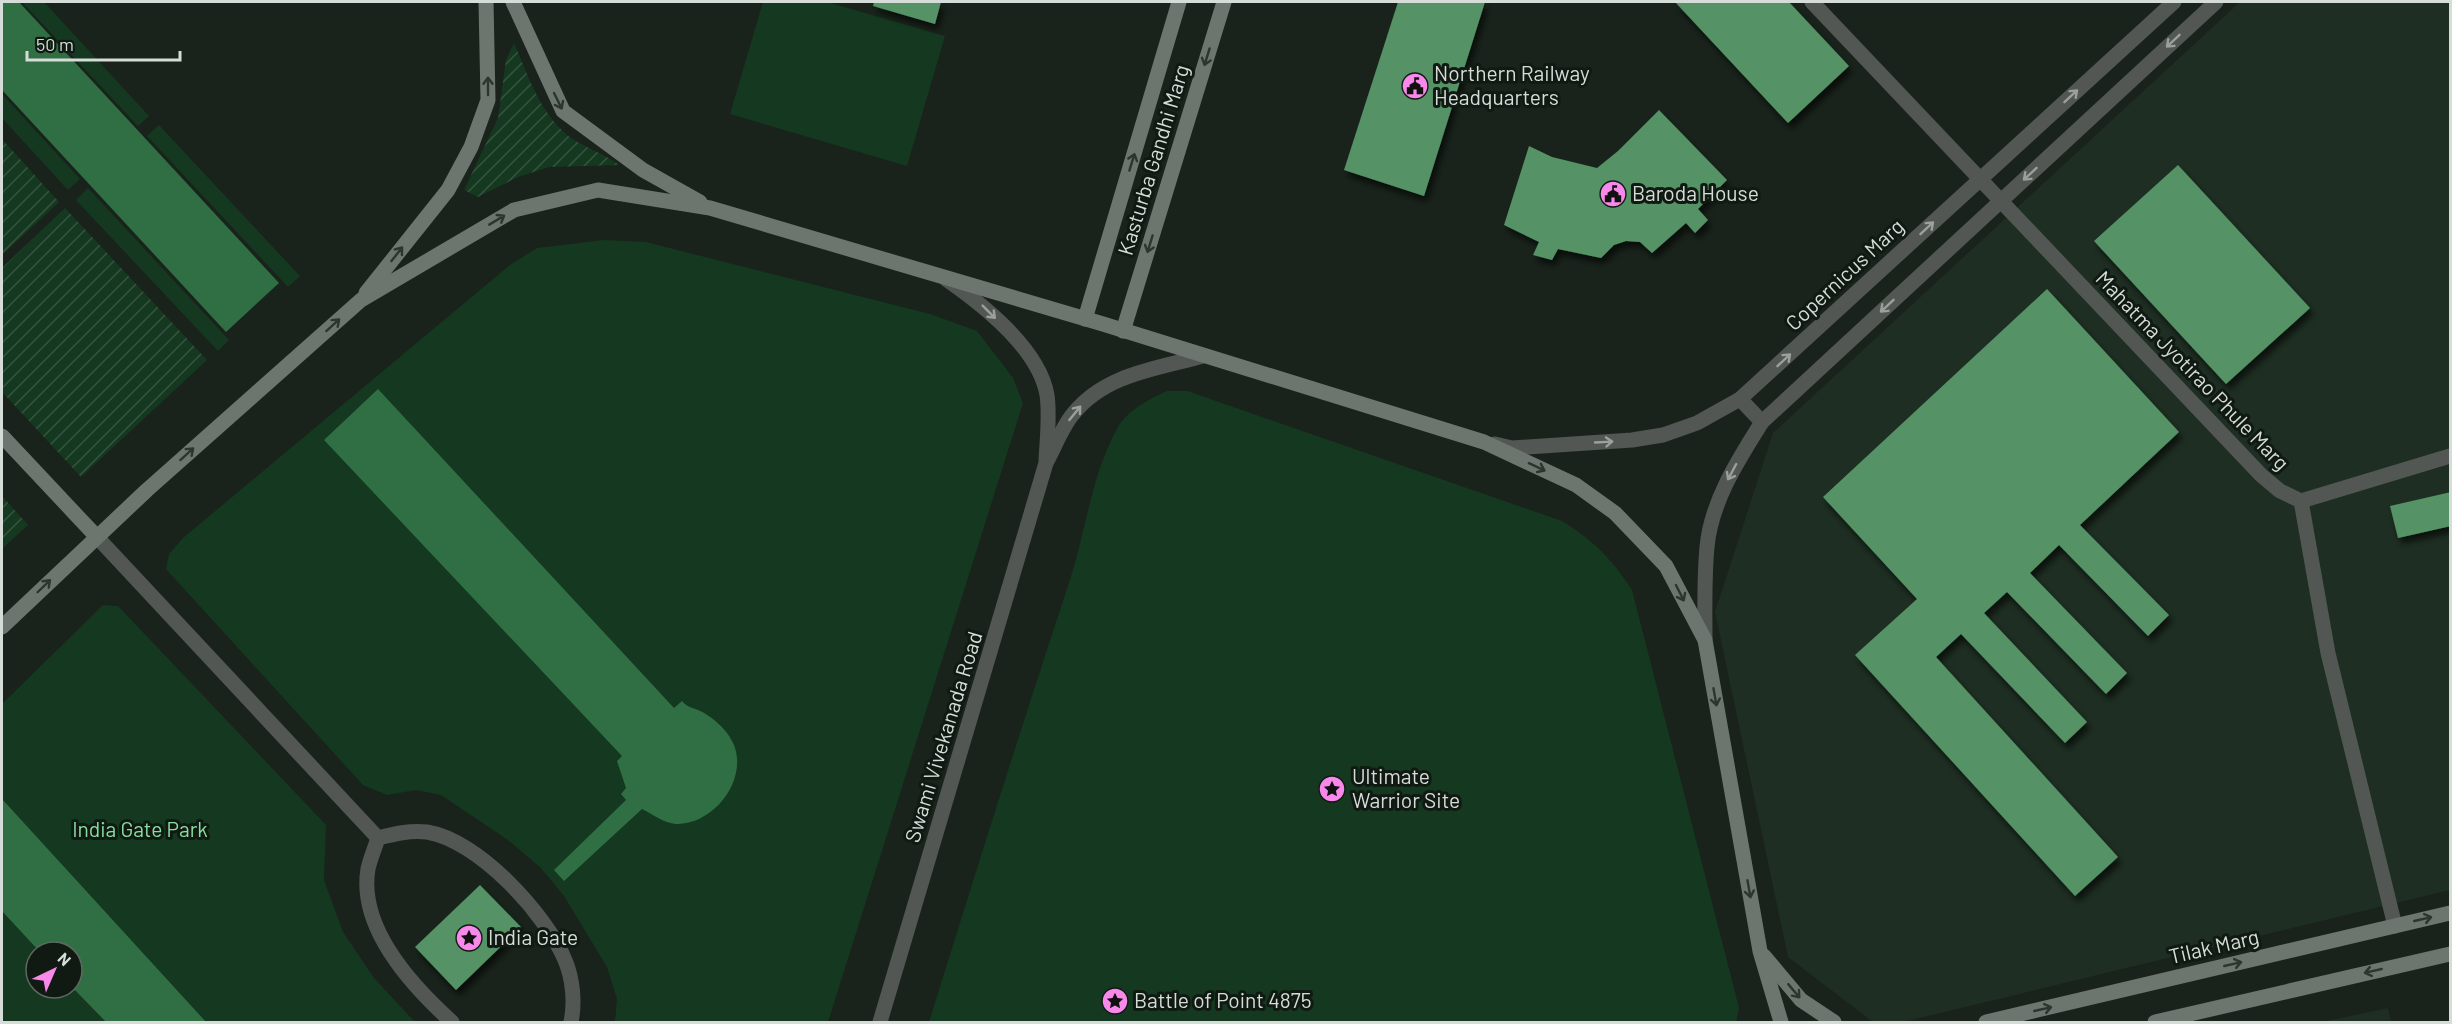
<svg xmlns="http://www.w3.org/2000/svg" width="2452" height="1024" viewBox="0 0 2452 1024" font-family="Barlow,sans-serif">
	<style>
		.built { fill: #1e2e22 }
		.green { fill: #153820; fill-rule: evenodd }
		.garden { fill: url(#garden-furrows) }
		.water { fill: #306f44 }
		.building { fill: #549265; filter: url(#shadow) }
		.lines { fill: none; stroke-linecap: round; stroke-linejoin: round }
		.pedestrian { stroke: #525753; stroke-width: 15 }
		.minor { stroke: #525753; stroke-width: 15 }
		.tertiary { stroke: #525753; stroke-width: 15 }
		.secondary { stroke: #6d756f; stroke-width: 15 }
		.oneway { stroke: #9ba09c }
		.oneway2 { stroke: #2c352e }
		.labels { text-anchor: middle; stroke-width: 6; stroke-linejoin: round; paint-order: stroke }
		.poi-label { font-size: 21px; fill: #d6dcd7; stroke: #101a12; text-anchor: start }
		.street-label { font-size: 21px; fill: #d6dcd7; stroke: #101a12 }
		.park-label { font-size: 21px; fill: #86de9f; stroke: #101a12 }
	</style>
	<defs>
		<pattern id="garden-furrows" width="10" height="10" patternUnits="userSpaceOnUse" patternTransform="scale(1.5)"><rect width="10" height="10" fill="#153820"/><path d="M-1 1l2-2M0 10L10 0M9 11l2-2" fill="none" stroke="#365440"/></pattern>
		<filter id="shadow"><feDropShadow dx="3.5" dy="6" stdDeviation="3" flood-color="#0009"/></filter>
	</defs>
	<rect width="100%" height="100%" fill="#19231b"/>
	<g class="built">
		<polygon points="2240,2 2450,2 2450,890 1903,1022 1873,1022 1788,957 1715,612 1773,433"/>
		<polygon points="2388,1008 2391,1022 2322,1022"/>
	</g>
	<g class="green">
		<polygon points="22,2 44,2 149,116 138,126"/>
		<polygon points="763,2 827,2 945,36 907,166 730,114"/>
		<polygon points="2,94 80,179 68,190 2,118"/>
		<polygon points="159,125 300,276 288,287 147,136"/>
		<polygon points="88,188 229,340 218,351 76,200"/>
		<polygon points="604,240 646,242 930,314 977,331 1013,378 1023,403 828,1022 615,1022 617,999 607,967 564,896 541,868 508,840 441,795 416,790 387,795 363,785 166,569 169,554 183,538 510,265 537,248"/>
		<path d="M 1167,391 L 1187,391 L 1562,521 C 1594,541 1611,558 1632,590 L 1739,1008 L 1736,1022 L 929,1022 C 975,875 1021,727 1070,580 C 1086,530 1091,476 1117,429 C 1126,411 1149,399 1167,391 Z"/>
		<path d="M 103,605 L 118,606 L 326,825 L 324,880 L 343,932 L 374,978 L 415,1022 L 2,1022 L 2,704 ZM 36,952 L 72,952 L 72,988 L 36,988 Z"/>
	</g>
	<g class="garden">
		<path d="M 514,43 C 529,77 538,109 567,135 C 582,147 604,153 619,165 L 549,167 L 518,177 L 478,197 L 464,190 L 498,118 L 506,60 Z"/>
		<polygon points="2,139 59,202 2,255"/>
		<polygon points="65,208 207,360 81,477 2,392 2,268"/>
		<polygon points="2,496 28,525 2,549"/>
	</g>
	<g class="water">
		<polygon points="2,2 19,2 279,283 226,332 2,90"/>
		<path d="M 378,389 L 674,708 L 682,701 C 687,707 691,707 698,710 C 712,716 728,730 734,745 C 748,781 713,825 676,824 C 664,823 652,814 642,809 L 564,881 L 554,870 L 626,800 L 621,794 L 626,788 L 617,761 L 622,756 L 324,440 Z"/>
		<polygon points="2,799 206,1022 106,1022 72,987 72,952 40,952 2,911"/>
	</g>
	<g class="building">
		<polygon points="874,2 941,2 935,24 873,6"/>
		<polygon points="1398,2 1485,2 1424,196 1344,170"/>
		<polygon points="1675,2 1789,2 1849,66 1788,123"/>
		<polygon points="1659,110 1727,180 1698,209 1708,220 1695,233 1686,223 1652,253 1640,242 1626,241 1614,245 1601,258 1558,249 1552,260 1533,255 1539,242 1504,225 1529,146 1552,157 1597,168 1618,151"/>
		<polygon points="2178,165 2310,308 2226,384 2094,241"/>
		<polygon points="2047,289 2179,432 2080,525 2169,615 2148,636 2059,545 2030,573 2127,673 2106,694 2007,592 1984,613 2087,722 2065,743 1961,634 1936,657 2118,857 2075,896 1855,655 1917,599 1823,497"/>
		<polygon points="2451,492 2451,526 2398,538 2390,506"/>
		<polygon points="480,885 521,927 456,990 415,947"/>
	</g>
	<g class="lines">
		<g class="pedestrian">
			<path d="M 946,279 C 982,304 1039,349 1047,395 C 1050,416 1047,440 1046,460"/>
			<polyline points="96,536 378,838"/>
			<path d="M 452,1022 C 412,986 358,928 368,869 C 370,859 375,848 378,838 C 394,834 410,830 427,832 C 478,840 546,914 565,960 C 573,979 575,1003 571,1022"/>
			<path d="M 880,1022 L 1046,463 C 1055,447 1062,427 1073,414 C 1105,374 1156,369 1203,356"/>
		</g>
		<g class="minor">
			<polyline points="1812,2 2261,475 2280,491 2301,501 2450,456"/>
			<polyline points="2301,501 2328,653 2395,926"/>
		</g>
		<g class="tertiary">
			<polyline points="1740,399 1762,422"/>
			<polyline points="1495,444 1512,448 1632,440 1663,435 1697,423 1740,399 2174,2"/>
			<path d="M 1705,640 C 1705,609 1704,578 1707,547 C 1711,502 1738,460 1762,422 L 2216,2"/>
		</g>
		<g class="secondary">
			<polyline points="513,2 563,111 643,170 700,202"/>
			<polyline points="366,293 448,190 471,147 488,100 486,2"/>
			<polyline points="1085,319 1179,2"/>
			<polyline points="1123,331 1224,2"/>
			<polyline points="2,436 96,536"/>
			<polyline points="2,627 147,490 361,300 514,210 598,190 710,208 1103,324 1484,442 1576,485 1615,513 1666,566 1705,640 1760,951 1781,1022"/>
			<polyline points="1764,956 1801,1000 1834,1022"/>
			<polyline points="1986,1022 2450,913"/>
			<polyline points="2155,1022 2450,954"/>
		</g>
	</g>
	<defs><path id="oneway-shaft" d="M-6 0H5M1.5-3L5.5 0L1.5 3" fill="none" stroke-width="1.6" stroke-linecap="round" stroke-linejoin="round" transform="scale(1.5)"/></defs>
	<g class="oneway">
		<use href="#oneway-shaft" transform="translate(2173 41) rotate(137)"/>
		<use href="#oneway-shaft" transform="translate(2071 96) rotate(-43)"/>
		<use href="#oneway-shaft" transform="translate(2030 174) rotate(137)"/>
		<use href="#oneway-shaft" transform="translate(1927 228) rotate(-43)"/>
		<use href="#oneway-shaft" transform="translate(1887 306) rotate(137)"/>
		<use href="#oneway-shaft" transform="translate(989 312) rotate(45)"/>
		<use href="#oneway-shaft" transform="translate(1784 360) rotate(-43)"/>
		<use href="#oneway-shaft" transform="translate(1075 413) rotate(-51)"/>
		<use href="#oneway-shaft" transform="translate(1604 442) rotate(-3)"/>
		<use href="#oneway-shaft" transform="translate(1732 472) rotate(118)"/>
	</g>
	<g class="oneway2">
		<use href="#oneway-shaft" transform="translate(1207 57) rotate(107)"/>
		<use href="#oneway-shaft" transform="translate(488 86) rotate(-90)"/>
		<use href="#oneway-shaft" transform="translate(558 101) rotate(64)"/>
		<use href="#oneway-shaft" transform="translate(1132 162) rotate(-73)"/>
		<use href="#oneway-shaft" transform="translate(497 220) rotate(-31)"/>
		<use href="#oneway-shaft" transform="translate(1150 244) rotate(107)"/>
		<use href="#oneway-shaft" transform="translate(397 254) rotate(-52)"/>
		<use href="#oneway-shaft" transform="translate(333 325) rotate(-42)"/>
		<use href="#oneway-shaft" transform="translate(187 454) rotate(-42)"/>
		<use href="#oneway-shaft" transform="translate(1537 467) rotate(25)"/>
		<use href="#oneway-shaft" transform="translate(44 586) rotate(-44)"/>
		<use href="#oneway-shaft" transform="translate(1680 593) rotate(63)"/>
		<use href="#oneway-shaft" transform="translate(1715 697) rotate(80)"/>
		<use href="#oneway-shaft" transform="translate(1749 889) rotate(80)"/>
		<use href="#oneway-shaft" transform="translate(2423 919) rotate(-13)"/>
		<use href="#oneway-shaft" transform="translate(2233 964) rotate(-13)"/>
		<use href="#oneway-shaft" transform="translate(2373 971) rotate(167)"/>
		<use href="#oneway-shaft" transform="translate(1794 991) rotate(50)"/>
		<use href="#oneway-shaft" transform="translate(2043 1009) rotate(-13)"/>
	</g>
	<defs>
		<symbol id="civic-disc" viewBox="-11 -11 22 22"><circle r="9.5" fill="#f888ea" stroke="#101a12"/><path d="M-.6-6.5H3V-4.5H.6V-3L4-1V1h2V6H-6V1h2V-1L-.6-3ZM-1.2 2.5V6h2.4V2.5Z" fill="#111"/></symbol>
		<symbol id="sight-disc" viewBox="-11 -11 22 22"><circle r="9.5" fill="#f888ea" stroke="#101a12"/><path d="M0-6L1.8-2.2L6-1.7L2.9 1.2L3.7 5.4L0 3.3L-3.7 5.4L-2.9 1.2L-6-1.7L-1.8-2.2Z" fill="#111"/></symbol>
	</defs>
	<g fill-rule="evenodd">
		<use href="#civic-disc" x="1400" y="71" width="30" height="30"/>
		<use href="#civic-disc" x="1598" y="179" width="30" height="30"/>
		<use href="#sight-disc" x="1317" y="774" width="30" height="30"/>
		<use href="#sight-disc" x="454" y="923" width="30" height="30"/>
		<use href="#sight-disc" x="1100" y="986" width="30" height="30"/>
	</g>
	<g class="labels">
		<g class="poi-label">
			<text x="1434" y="81">Northern Railway<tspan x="1434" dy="24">Headquarters</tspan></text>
			<text x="1632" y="201">Baroda House</text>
			<text x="1352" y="784">Ultimate<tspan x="1352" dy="24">Warrior Site</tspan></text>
			<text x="488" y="945">India Gate</text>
			<text x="1134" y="1008">Battle of Point 4875</text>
		</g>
		<g class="street-label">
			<text transform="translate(1154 160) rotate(-73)" y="7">Kasturba Gandhi Marg</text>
			<text transform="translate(1845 275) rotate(-43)" y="7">Copernicus Marg</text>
			<text transform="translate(2192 371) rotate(46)" y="7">Mahatma Jyotirao Phule Marg</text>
			<text transform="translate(944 737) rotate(-73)" y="7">Swami Vivekanada Road</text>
			<text transform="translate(2214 947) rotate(-13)" y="7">Tilak Marg</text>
		</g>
		<g class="park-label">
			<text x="140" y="837">India Gate Park</text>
		</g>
	</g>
	<rect width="2452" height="1024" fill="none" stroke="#d6dcd7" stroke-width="6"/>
	<g transform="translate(54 970) rotate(44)"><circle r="28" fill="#101a12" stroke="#5f6861" stroke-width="1.5"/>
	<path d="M0-4.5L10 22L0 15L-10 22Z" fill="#f888ea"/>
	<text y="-9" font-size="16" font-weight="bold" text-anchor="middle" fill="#d6dcd7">N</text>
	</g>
	<path d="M27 51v9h153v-9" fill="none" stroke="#d6dcd7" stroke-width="3"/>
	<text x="36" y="51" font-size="18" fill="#d6dcd7" stroke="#101a12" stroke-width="4.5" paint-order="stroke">50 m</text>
</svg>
